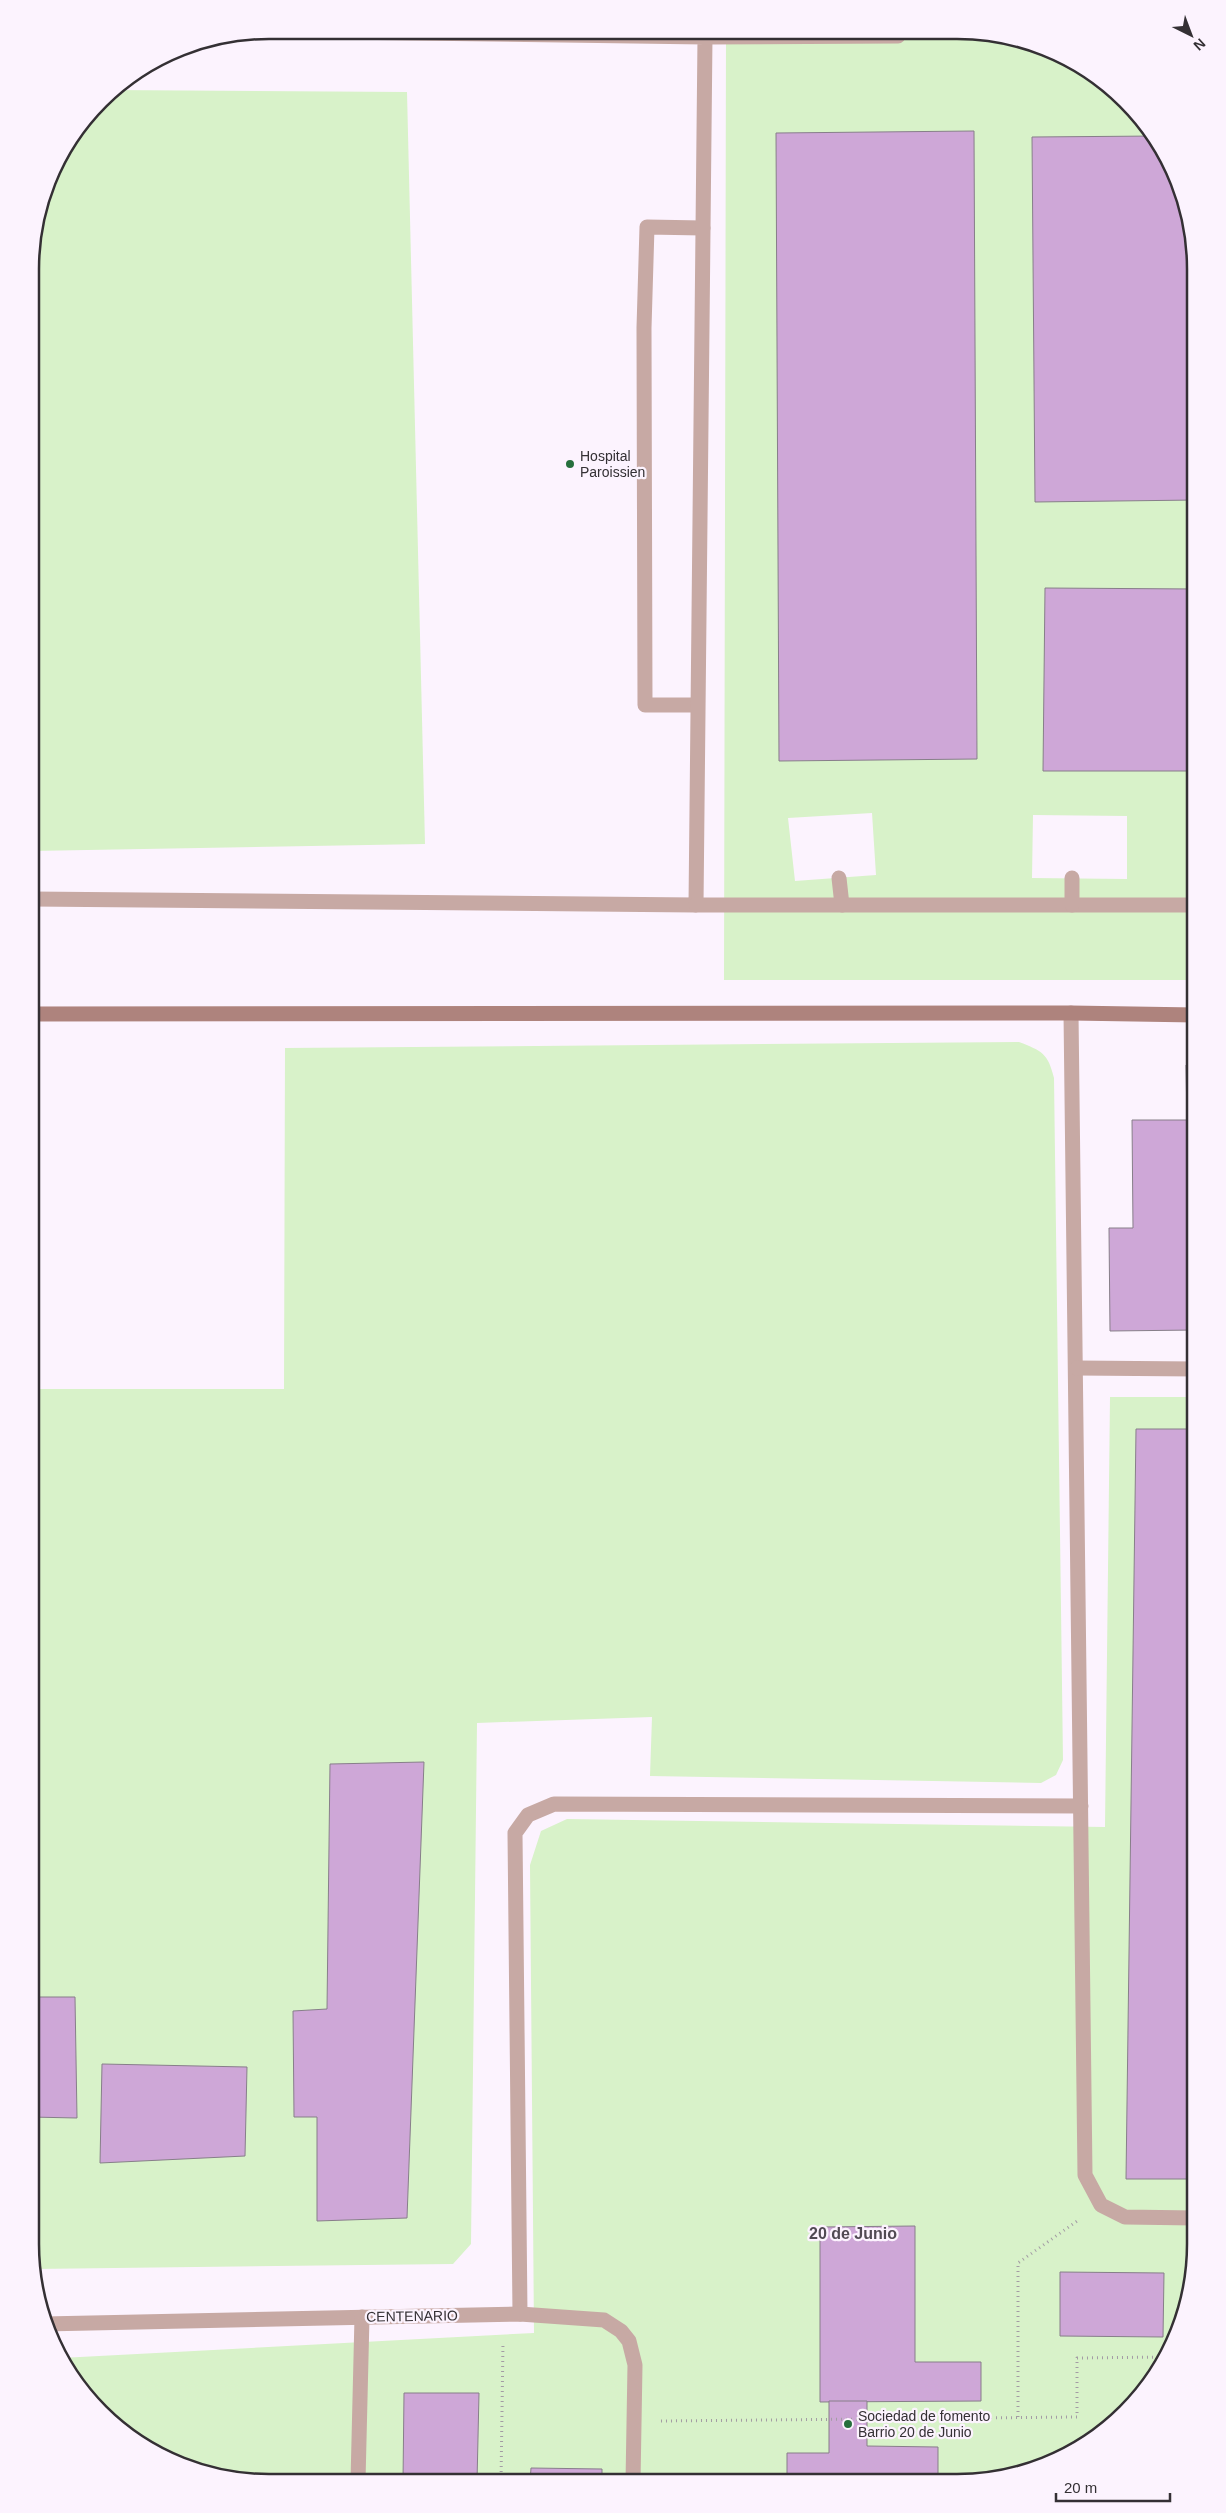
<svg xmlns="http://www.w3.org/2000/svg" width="1226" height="2513" viewBox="0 0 1226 2513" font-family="Arial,sans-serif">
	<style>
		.green { fill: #d8f2c9; fill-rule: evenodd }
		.building { fill: #cea7d7; stroke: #877f89 }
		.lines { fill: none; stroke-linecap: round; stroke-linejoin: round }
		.path { stroke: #a39ca4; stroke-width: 3; stroke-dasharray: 1 4; stroke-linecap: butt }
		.lane { stroke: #c7a9a4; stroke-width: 15 }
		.street { stroke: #c7a9a4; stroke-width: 15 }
		.secondary { stroke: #ae837d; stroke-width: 15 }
		.poi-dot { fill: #266f3d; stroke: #fcf3fe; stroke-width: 2 }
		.labels { text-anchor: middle; stroke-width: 4.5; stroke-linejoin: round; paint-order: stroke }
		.poi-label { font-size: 14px; fill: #343034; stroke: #fcf3fe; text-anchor: start }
		.street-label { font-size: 14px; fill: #343034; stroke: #fcf3fe }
		.quarter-label { font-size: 16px; font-weight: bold; fill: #514a53; stroke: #fcf3fe }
		.rim { fill: none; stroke: #343034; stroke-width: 2.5 }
	</style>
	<rect width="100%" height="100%" fill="#fcf3fe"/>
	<g class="green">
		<path d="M 726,33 L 1004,35 L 1063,55 L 1115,89 L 1156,136 L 1032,138 L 1035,501 L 1196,500 L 1196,589 L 1044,771 L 1196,771 L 1196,980 L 724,980 ZM 973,131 L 977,759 L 780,761 L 776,133 ZM 872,813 L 876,875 L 795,881 L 788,818 ZM 1033,815 L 1127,816 L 1127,879 L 1032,878 Z"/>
		<polygon points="110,90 407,92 425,844 31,851 32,238 55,163"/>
		<path d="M 1019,1042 C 1042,1051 1048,1053 1054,1078 L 1063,1760 L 1056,1775 L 1041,1783 L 650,1776 L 652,1717 L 477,1723 L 471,2244 L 453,2264 L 34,2269 L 30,2245 L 30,2117 L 77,2118 L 75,1997 L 30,1997 L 31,1389 L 284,1389 L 285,1048 ZM 423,1762 L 407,2218 L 317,2221 L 317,2117 L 294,2116 L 293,2012 L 327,2009 L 330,1764 ZM 102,2064 L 247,2067 L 245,2155 Z"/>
		<path d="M 1110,1397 L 1196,1397 L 1196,1429 L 1136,1429 L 1126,2178 L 1195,2179 L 1195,2260 L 1178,2336 L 1147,2390 L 1090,2443 L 1034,2470 L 958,2483 L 938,2483 L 938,2447 L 867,2446 L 867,2401 L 981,2401 L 981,2362 L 915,2362 L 915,2226 L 820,2227 L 829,2401 L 829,2453 L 787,2453 L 787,2483 L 602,2482 L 601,2469 L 531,2468 L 530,2482 L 477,2482 L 479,2393 L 404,2393 L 403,2481 L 237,2481 L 177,2465 L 111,2424 L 70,2377 L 61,2358 L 534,2333 L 530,1865 L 541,1831 L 567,1819 L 1105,1827 ZM 1060,2273 L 1162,2337 L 1060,2336 Z"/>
	</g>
	<g class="building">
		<polygon points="974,131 977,759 779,761 776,133"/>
		<polygon points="1156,136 1183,192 1196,268 1196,500 1035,502 1032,137"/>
		<polygon points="1045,588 1196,589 1196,771 1043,771"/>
		<polygon points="1186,1065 1196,1065 1196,1330 1110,1331 1109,1228 1133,1228 1132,1120 1187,1120"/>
		<polygon points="1136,1429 1196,1429 1195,2179 1126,2179"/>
		<polygon points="424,1762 407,2218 317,2221 317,2117 294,2117 293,2011 327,2009 330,1764"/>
		<polygon points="30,1997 75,1997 77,2118 30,2117"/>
		<polygon points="102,2064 247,2067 245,2156 100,2163"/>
		<polygon points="915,2226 915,2362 981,2362 981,2401 820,2402 820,2227"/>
		<polygon points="1060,2272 1164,2273 1163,2337 1060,2336"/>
		<polygon points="404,2393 479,2393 477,2482 403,2481"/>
		<polygon points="829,2401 867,2401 867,2446 938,2447 938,2483 787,2483 787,2453 829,2453"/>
		<polygon points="531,2468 602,2469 602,2482 530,2482"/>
	</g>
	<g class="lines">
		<g class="path">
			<polyline points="1194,2266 1195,2245"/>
			<polyline points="1018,2417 1018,2263 1080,2219"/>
			<polyline points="661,2421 1077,2417 1077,2358 1165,2357"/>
			<polyline points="501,2482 503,2342"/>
		</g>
		<g class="lane">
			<polyline points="705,37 898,36"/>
			<polyline points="697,705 645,705 644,328 647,227 703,228"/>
			<polyline points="839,878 842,905"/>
			<polyline points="31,899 696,905 705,37 264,31"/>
			<polyline points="696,905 1196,905"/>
			<polyline points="1072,905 1072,878"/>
		</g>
		<g class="street">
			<polyline points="1071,1013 1085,2175 1101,2205 1125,2217 1195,2218"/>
			<polyline points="1077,1368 1196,1369"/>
			<polyline points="520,2314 515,1833 528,1815 554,1804 1081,1806"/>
			<polyline points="44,2324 520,2314 604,2320 621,2331 629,2341 635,2365 633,2482"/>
			<polyline points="358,2481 362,2317"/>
		</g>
		<polyline class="secondary" points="31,1014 1071,1013 1196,1015"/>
	</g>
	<g class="poi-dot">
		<circle cx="570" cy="464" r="5"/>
		<circle cx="848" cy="2424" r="5"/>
	</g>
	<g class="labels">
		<g class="poi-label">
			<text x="580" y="461">Hospital<tspan x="580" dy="16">Paroissien</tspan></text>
			<text x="858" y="2421">Sociedad de fomento<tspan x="858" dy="16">Barrio 20 de Junio</tspan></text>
		</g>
		<g class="street-label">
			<text transform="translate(412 2316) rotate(-1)" y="5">CENTENARIO</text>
		</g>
		<g class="quarter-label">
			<text x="853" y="2239">20 de Junio</text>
		</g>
	</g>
	<path d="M0 0H1226V2513H0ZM269 39H957A230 230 0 0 1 1187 269V2244A230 230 0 0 1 957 2474H269A230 230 0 0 1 39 2244V269A230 230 0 0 1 269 39Z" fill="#fcf3fe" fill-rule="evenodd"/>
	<path class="rim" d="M269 39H957A230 230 0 0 1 1187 269V2244A230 230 0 0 1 957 2474H269A230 230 0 0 1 39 2244V269A230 230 0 0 1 269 39Z"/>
	<g transform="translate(1191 35) rotate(138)" stroke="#fcf3fe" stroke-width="4" paint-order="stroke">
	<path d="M0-4L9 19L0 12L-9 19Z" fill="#343034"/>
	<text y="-8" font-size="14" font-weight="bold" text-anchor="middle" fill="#343034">N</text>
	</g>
	<path d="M1056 2493v8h114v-8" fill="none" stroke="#343034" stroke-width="2.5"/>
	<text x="1064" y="2493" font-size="15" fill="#343034" stroke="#fcf3fe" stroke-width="4" paint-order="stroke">20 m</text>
</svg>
